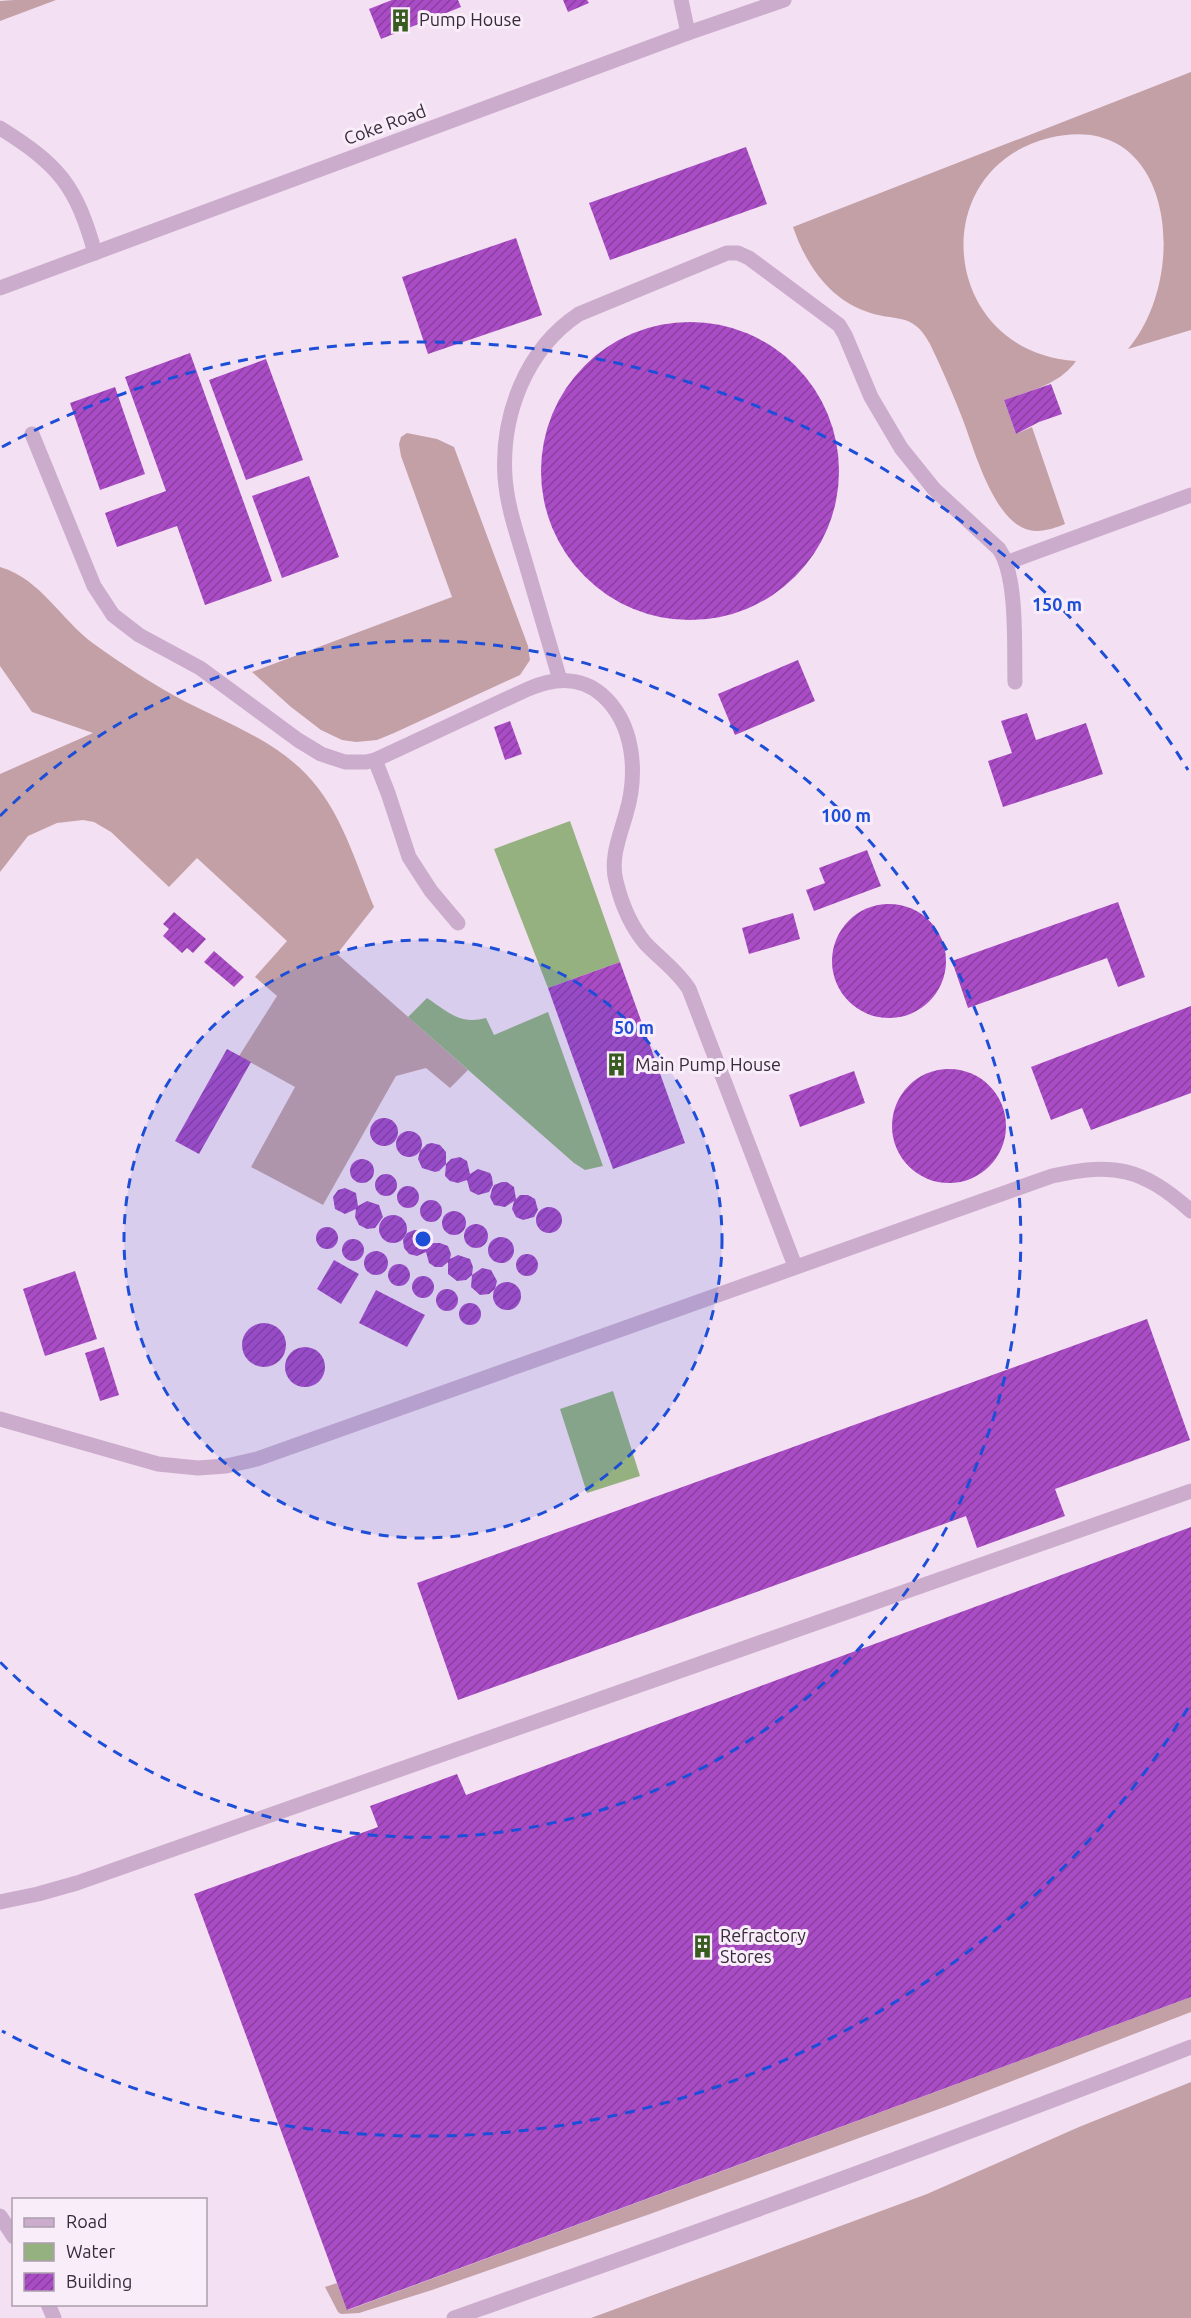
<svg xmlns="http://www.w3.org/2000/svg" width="1191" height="2318" viewBox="0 0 1191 2318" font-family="Ubuntu,sans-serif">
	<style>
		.grass { fill: #c3a0a5 }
		.water { fill: #95b17f }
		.building { fill: url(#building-hatch) }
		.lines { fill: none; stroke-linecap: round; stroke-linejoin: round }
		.minor { stroke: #cbaccc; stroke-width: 15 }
		.ring { fill: none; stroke: #1d4ed8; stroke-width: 3; stroke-dasharray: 10 8 }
		.labels { text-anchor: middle; stroke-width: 6; stroke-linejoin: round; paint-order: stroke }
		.poi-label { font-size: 18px; fill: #372b3a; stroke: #faedfa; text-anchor: start }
		.street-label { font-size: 18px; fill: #372b3a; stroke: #faedfa }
		.centre { fill: #1d4ed8; stroke: #faedfa; stroke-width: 3 }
		.ring-label { font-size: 18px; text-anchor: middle; font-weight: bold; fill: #1d4ed8; stroke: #faedfa; stroke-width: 6; stroke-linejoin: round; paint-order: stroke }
	</style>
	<defs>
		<pattern id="building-hatch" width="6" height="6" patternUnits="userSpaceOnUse" patternTransform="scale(1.5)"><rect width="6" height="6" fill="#a94cc5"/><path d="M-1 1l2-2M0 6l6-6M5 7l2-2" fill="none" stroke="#8a3fa1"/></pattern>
	</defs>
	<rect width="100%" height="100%" fill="#f3e0f2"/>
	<g class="grass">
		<polygon points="14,0 56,0 0,21 0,1"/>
		<path d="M 1191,72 L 1191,330 L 1128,349 C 1191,275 1174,107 1049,138 C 922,170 941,353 1076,361 C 1059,385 1030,391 1004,400 L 1016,434 L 1032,427 L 1065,524 C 1055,528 1041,533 1029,530 C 994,522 974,449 963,420 C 953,394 942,369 930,344 C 912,310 895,323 865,311 C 828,298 805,262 793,227 Z"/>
		<polygon points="407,433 437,439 454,447 528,646 530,660 520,675 394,733 377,740 356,742 342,740 321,730 291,707 252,672 452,597 401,456 399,444 401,437"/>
		<path d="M 0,567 C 41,579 60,619 94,644 C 123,665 154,685 186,702 C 227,723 273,740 306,774 C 341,810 355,861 374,907 L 337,954 L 468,1070 L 450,1088 L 426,1068 L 396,1076 L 323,1205 L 251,1167 L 295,1087 L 239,1056 L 277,996 L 255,977 L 287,941 L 197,858 L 169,887 L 111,832 L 94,822 L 83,820 L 57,823 L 28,836 L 0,872 L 0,774 L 93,733 L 32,712 L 0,666 Z"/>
		<polygon points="1191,1997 1191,2012 950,2105 650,2214 432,2290 359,2313 341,2314 338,2312 325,2287 337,2283 348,2310"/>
		<polygon points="1191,2082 1191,2318 591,2318 927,2194 1079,2127"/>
	</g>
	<g class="water">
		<polygon points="570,821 620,962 548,988 494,849"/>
		<path d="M 427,998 C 448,1012 460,1025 486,1018 L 494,1035 L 548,1012 L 603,1166 L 585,1170 L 574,1163 L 408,1017 Z"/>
		<polygon points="613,1391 640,1476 587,1493 560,1409"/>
	</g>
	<g class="building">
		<polygon points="392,0 458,0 461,7 381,39 369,9"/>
		<polygon points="563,0 587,0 589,3 568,12"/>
		<polygon points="746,147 767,204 610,260 589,203"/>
		<polygon points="516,238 542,315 428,354 402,277"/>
		<circle cx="690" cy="471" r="149"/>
		<polygon points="190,353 272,581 205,605 177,526 117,547 105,513 166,491 125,377"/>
		<polygon points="266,359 303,460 246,480 209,380"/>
		<polygon points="1051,384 1062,414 1039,422 1016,434 1004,400"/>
		<polygon points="115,387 145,474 100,490 70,403"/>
		<polygon points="309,476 339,557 282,578 252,496"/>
		<polygon points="798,660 815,701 735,735 718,694"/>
		<polygon points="1027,713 1036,740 1086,723 1103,774 1003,807 988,761 1012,753 1001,721"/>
		<polygon points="510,721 522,754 505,760 494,727"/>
		<polygon points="867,850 881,886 814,911 806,890 825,883 819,868"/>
		<polygon points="1118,902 1145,977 1118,987 1107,958 968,1008 952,961"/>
		<circle cx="889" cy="961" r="57"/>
		<polygon points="174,912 206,939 193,953 187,948 182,953 163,936 169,929 163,924"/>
		<polygon points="793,913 800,939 749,954 742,928"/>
		<polygon points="214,951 244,977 234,987 204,962"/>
		<polygon points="620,962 685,1143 613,1169 548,988"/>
		<polygon points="1191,1006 1191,1093 1091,1130 1082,1108 1051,1120 1031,1067"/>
		<polygon points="227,1049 251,1062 199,1154 175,1141"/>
		<circle cx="949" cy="1126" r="57"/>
		<polygon points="854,1071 865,1103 800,1127 789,1095"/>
		<circle cx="384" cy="1132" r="14"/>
		<circle cx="409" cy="1144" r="13"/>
		<polygon points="432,1143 440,1145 446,1152 446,1164 451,1159 460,1157 467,1161 470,1174 478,1169 490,1173 492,1177 493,1185 489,1192 478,1195 470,1191 467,1180 458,1183 450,1181 445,1176 446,1164 439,1171 435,1172 422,1168 418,1159 420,1151 427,1144"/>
		<circle cx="362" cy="1171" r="12"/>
		<circle cx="386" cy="1185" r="11"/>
		<polygon points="502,1182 507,1182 514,1187 516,1199 520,1195 528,1195 535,1199 538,1210 534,1217 523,1220 516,1217 512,1209 514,1201 505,1207 494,1205 490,1197 492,1189 494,1185"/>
		<circle cx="408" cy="1197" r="11"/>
		<polygon points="345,1188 356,1193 358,1206 367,1201 379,1205 383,1217 375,1228 367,1229 359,1225 355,1217 356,1209 345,1214 335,1209 333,1197 338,1190"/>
		<circle cx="431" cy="1211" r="11"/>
		<circle cx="549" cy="1220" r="13"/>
		<circle cx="454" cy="1223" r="12"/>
		<circle cx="393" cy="1229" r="14"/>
		<circle cx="476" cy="1236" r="12"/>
		<circle cx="327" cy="1238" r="11"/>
		<polygon points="414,1230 422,1231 428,1237 428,1248 433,1243 440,1243 448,1246 451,1254 450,1259 458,1255 470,1259 473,1267 472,1275 482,1268 491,1270 497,1281 495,1289 489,1294 480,1295 471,1287 472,1275 466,1280 457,1281 448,1274 448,1262 442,1267 435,1267 429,1263 426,1252 417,1256 409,1254 404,1248 403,1240 407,1233"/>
		<circle cx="501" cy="1250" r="13"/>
		<circle cx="353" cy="1250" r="11"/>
		<circle cx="376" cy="1263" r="12"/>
		<circle cx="527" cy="1265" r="11"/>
		<polygon points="334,1260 359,1274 341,1304 317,1289"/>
		<circle cx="399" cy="1275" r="11"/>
		<polygon points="75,1271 97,1339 45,1356 23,1289"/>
		<circle cx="423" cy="1287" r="11"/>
		<circle cx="507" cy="1296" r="14"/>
		<circle cx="447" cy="1300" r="11"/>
		<polygon points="376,1290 425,1315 407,1347 359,1323"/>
		<circle cx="470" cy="1314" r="11"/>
		<polygon points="1147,1319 1190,1440 1055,1489 1065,1516 977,1548 966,1516 458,1700 417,1583"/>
		<circle cx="264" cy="1345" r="22"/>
		<circle cx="305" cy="1367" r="20"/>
		<polygon points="104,1347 119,1395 100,1401 85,1353"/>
		<polygon points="1191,1527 1191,1997 347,2310 194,1894 378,1827 370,1806 457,1774 466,1795"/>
	</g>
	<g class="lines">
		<g class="minor">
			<polyline points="681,0 688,33"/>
			<path d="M 0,128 C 59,165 76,185 95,253"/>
			<polyline points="0,288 688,33 784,0"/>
			<path d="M 32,434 L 94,586 L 113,615 L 139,635 L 200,668 L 298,740 L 321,754 L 345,762 L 366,762 L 375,760 L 528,689 C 553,678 580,676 601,694 C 635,723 638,774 626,814 C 620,835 610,859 616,881 C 621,902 631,926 645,943 C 660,959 677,970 689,989 L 795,1266"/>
			<polyline points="1006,563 1191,495"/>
			<path d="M 560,680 C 548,640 537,601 525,561 C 517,534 507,506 505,477 C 501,415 526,349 579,314 L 727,253 L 738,253 L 749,258 L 839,325 L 845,335 L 871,397 L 901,448 L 934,489 L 999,549 C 1018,577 1014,647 1015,682"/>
			<polyline points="375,760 388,793 409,857 431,891 458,923"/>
			<path d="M 0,1419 L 158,1464 L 198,1468 L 226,1466 L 257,1459 L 1052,1176 C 1115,1162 1142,1168 1191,1211"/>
			<polyline points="0,1902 38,1894 77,1883 1191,1491"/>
			<polyline points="0,2216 14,2237"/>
			<polyline points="48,2304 54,2318"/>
			<path d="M 454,2318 C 701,2231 947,2142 1191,2047"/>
		</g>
	</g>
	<circle cx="423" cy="1239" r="299" fill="#1d4ed8" fill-opacity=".12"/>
	<g class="ring">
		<circle cx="423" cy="1239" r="299"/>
		<path d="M0 816A598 598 0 1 1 0 1662"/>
		<path d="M1188 1708A897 897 0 0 1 2 2031M2 447A897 897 0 0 1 1188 770"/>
	</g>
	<defs>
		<symbol id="building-bare" viewBox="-9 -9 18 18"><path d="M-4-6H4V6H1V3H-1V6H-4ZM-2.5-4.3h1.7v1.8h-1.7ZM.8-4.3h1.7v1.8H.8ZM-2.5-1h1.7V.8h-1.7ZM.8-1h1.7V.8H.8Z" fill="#385c20" stroke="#faedfa" stroke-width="2.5" paint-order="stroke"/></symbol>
	</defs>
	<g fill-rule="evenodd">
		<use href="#building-bare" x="384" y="4" width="33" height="33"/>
		<use href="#building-bare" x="600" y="1048" width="33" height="33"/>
		<use href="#building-bare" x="686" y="1930" width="33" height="33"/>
	</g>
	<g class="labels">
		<g class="poi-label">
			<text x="419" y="26">Pump House</text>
			<text x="635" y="1071">Main Pump House</text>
			<text x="720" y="1942">Refractory<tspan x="720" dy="21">Stores</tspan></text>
		</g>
		<g class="street-label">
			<text transform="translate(385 125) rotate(-20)" y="6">Coke Road</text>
		</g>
	</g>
	<circle cx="423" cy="1239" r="9" class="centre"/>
	<g class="ring-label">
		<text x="1057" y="611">150 m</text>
		<text x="846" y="822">100 m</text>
		<text x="634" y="1034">50 m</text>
	</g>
	<rect x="12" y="2198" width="195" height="108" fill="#faedfa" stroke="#ac9fad" stroke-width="1.5"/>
	<rect x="24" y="2218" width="30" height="9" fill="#cbaccc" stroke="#ac9fad" stroke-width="1.5"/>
	<text x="66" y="2228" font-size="18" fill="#372b3a">Road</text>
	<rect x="24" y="2243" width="30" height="18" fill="#95b17f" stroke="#ac9fad" stroke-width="1.5"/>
	<text x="66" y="2258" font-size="18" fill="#372b3a">Water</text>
	<rect x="24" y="2273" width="30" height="18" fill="url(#building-hatch)" stroke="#ac9fad" stroke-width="1.5"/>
	<text x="66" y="2288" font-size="18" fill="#372b3a">Building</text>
</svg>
